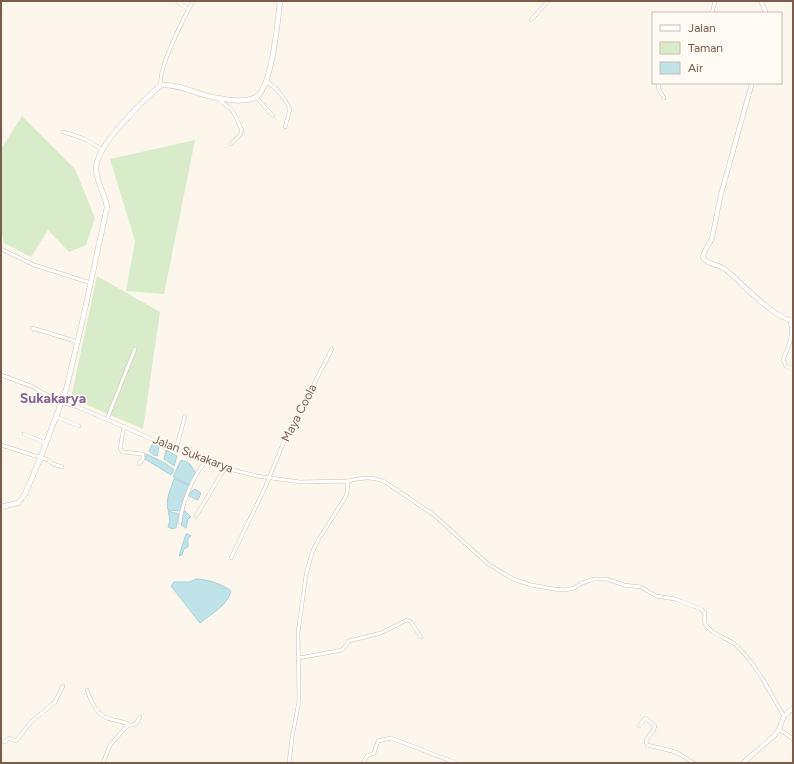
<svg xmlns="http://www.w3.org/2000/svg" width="794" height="764" viewBox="0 0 794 764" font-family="Figtree,sans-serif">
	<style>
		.green { fill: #d8ecc9 }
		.water { fill: #bfe3e8; stroke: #a5d3da }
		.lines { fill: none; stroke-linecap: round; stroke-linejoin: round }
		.minor-casing { stroke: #d1beb0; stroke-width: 4 }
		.tertiary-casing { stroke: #d1beb0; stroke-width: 5 }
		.secondary-casing { stroke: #d6c0b0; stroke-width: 5.5 }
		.minor { stroke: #fff; stroke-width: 3 }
		.tertiary { stroke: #fff; stroke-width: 4 }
		.secondary { stroke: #fff; stroke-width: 4.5 }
		.labels { text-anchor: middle; stroke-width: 3; stroke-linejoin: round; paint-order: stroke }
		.street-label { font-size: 12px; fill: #7a5c4d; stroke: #fffaf3 }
		.quarter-label { font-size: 14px; font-weight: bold; fill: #846695; stroke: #fffaf3 }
	</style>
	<rect width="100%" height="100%" fill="#fdf6ec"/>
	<g class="green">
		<polygon points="22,116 75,169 95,218 86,245 69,252 48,230 31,257 4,243 1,232 1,149"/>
		<polygon points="195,140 164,294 126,291 135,241 110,159"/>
		<polygon points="97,276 160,312 143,429 71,398"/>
	</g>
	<g class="water">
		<polygon points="153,443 159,447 157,456 154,455 149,451"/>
		<polygon points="166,450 177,456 174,466 164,459"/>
		<polygon points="146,454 165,463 174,470 171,475 145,459"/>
		<polygon points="181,460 190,464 196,473 190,485 173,477"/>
		<path d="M 174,479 L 190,486 L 181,511 L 168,510 C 165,499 171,489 174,479 Z"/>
		<polygon points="195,489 201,493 198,500 189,496 191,492"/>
		<path d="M 184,510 L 191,517 L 188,519 L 186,528 L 181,525 C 183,520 182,515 184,510 Z"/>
		<polygon points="168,511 179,514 176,528 174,528 173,529 168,527 170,520"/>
		<polygon points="186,534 188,534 191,536 188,539 188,547 184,549 182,555 179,556"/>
		<path d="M 196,579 C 207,579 222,584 231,591 C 228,605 211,614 200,623 L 171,586 L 174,582 L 190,582 Z"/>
	</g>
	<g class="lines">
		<defs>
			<g id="minor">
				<polyline points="177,1 188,9"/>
				<polyline points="712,13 715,1"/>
				<polyline points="531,20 548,1"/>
				<path d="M 266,82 C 275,85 286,100 290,109 L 285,127"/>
				<polyline points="658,83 659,90 664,98"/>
				<path d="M 161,85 C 157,70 185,16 193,1"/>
				<polyline points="256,97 273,116"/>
				<polyline points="217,98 233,111 240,126 242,131 240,135 231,144"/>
				<path d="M 63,132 C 78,136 90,140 102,150"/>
				<polyline points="1,249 34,265 91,283"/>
				<path d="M 790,320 C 794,337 789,345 783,360 L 786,366 L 793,369"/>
				<polyline points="32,328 78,342"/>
				<polyline points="1,375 31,386 58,401 78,407 198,459 225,468 257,476 300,482 348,481 347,493 345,498 317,542 312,553 306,575 298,633 299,701 292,738 289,763"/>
				<polyline points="56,417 79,426"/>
				<polyline points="107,419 135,349"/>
				<polyline points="124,426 120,449 123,452 143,454 143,459 139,464"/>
				<polyline points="24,434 46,443"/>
				<polyline points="1,445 48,460 53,464 62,467"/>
				<polyline points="176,449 185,416"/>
				<path d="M 348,481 C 362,478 371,476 385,482 L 434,515 L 488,564 L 513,579 L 531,585 L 554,589 L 564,590 L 574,588 L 582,583 L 594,579 L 607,579 L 624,585 L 641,587 L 656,596 L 675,599 L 701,609 L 705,613 C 705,616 704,620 705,623 C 708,633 730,639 737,646 C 757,665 770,693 784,716"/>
				<polyline points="196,516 225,468"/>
				<path d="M 180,522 C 182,503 193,476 206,461"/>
				<polyline points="231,558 264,490 283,444 332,349"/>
				<polyline points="299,658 342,650 349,641 381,633 407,620 411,622 421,637"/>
				<path d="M 87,690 C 92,704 98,718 114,720 C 120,721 125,722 129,725"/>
				<polyline points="639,726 645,718 655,726 654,729 646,740 647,745 676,752 694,763"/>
				<polyline points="779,729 793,739"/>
				<polyline points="1,742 4,742 9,738 16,741 30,723 55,702 63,686"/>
				<polyline points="103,763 110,745 127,726 136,724 140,717"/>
				<polyline points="363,763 367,756 374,753 378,741 391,738 456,763"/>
			</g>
			<g id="tertiary">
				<polyline points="761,1 766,13"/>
				<path d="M 752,83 L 721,194 L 712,238 C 709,246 703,250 703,258 C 708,265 718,264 725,269 C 739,280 776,321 793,320"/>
				<polyline points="743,763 774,736 779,729 784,716 793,708"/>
			</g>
			<path id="secondary" d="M 1,507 L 18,503 L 24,496 L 40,459 L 66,390 L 82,323 L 107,207 C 105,194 97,183 96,169 C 96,145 143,101 161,85 C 177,84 193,92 208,96 C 222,99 243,104 256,97 C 272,88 278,20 280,1"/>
		</defs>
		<use href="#minor" class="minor-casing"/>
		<use href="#tertiary" class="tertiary-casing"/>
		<use href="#secondary" class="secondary-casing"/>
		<use href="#minor" class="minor"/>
		<use href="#tertiary" class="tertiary"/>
		<use href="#secondary" class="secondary"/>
	</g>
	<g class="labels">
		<g class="street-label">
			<text transform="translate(299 413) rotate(-63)" y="4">Maya Coola</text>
			<text transform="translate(193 454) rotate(21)" y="4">Jalan Sukakarya</text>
		</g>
		<g class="quarter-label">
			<text x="53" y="403">Sukakarya</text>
		</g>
	</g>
	<rect width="794" height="764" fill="none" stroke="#7a5c4d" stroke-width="4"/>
	<rect x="652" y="12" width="130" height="72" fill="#fffaf3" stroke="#cabbb1"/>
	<rect x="660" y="25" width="20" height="6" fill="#ffffff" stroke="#cabbb1"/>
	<text x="688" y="32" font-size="12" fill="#7a5c4d">Jalan</text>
	<rect x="660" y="42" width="20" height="12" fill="#d8ecc9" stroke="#cabbb1"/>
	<text x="688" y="52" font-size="12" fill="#7a5c4d">Taman</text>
	<rect x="660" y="62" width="20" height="12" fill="#bfe3e8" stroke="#cabbb1"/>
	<text x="688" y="72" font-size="12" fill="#7a5c4d">Air</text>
</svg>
